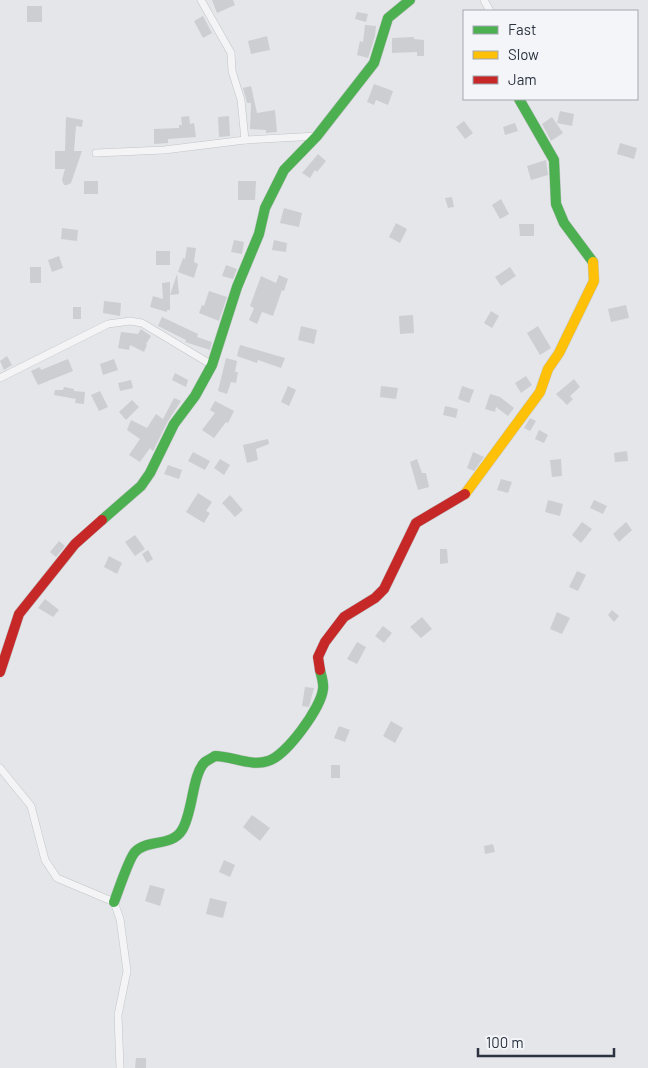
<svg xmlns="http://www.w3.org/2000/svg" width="648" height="1068" viewBox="0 0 648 1068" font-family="Barlow,sans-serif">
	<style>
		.building { fill: #cdced1 }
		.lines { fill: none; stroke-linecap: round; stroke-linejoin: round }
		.street-casing { stroke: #c2c4c7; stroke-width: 8 }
		.fast-casing { stroke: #c2c4c7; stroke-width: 11 }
		.slow-casing { stroke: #c2c4c7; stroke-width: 11 }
		.jam-casing { stroke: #c2c4c7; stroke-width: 11 }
		.street { stroke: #f4f4f6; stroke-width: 7 }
		.fast { stroke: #4caf50; stroke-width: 10 }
		.slow { stroke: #ffc107; stroke-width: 10 }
		.jam { stroke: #c62828; stroke-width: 10 }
	</style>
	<rect width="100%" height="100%" fill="#e4e6e9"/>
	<g class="building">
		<polygon points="212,0 233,0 235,5 217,13"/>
		<rect x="27" y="6" width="15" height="16"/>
		<polygon points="357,12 368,14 366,22 355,19"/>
		<polygon points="203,16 212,33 203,38 194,21"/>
		<polygon points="365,25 376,26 375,36 368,58 357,55 360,41 363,42"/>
		<polygon points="267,36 270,50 251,54 248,41"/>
		<polygon points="414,37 414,39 424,40 424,56 417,56 417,52 392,53 392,38"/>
		<polygon points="374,84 393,91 388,105 376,100 374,105 367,102"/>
		<polygon points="251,86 257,113 275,110 277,132 266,133 266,130 250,129 251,103 247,103 243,88"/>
		<polygon points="560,111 574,114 572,126 557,123"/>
		<polygon points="189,116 190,124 194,123 196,137 168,139 168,143 154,144 154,129 179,128 179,125 182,125 181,117"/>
		<polygon points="229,116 230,136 219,137 218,117"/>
		<polygon points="66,117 83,120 82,127 76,126 74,151 82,151 71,183 67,185 64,185 62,180 65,169 55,169 55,151 65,151"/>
		<polygon points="552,117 563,133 551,141 542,124"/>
		<polygon points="464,121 473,133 465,139 456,127"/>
		<polygon points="515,123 518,131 505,135 503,127"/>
		<polygon points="620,143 637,148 634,159 617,154"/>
		<polygon points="318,154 326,161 317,172 315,170 310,178 302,173"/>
		<polygon points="546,160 548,175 531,180 527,166"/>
		<rect x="84" y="181" width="14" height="13"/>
		<polygon points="238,181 256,181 255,200 238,200"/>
		<polygon points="452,197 454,207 448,208 445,198"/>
		<polygon points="501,199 509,214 500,219 492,205"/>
		<polygon points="284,208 302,213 299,227 280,223"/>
		<polygon points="396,223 407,229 400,243 389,237"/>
		<polygon points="519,224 534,224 534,236 520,236"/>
		<polygon points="62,228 78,230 77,241 61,239"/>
		<polygon points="234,240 244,242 242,254 231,252"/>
		<polygon points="274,240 287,243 286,252 272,250"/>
		<polygon points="187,247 196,248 194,262 198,264 194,278 178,272 183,258 185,259"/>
		<rect x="156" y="251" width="14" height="14"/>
		<polygon points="59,256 63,268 52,272 48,260"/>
		<polygon points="226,265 237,269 233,279 222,276"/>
		<rect x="30" y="267" width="11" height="16"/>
		<polygon points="510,267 516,276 501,286 495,277"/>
		<polygon points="177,274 179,294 170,295"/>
		<polygon points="279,275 288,279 284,291 282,290 273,316 262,312 257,324 249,320 254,308 250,306 261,276 276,283"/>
		<polygon points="170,282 170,310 167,310 167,312 150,307 153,296 163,299 162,283"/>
		<polygon points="209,291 227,297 219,321 199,313 202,305 204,306"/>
		<polygon points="104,301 121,303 120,316 103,313"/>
		<polygon points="626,305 629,318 611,322 608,309"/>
		<rect x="73" y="307" width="8" height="12"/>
		<polygon points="491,311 499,316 492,328 484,323"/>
		<polygon points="413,315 414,333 400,334 399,316"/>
		<polygon points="162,317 198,334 197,337 212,342 210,350 185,342 186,340 158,326"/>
		<polygon points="301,326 317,330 314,344 298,340"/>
		<polygon points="538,326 551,348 540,355 527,333"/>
		<polygon points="141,329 151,336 146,344 147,345 144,352 130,345 129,350 118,348 121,332 138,334"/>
		<polygon points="240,345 285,358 281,368 258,360 257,363 237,356"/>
		<polygon points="7,356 12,365 4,370 0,361"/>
		<polygon points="226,358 237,361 235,372 238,372 236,383 231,382 227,394 218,391"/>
		<polygon points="68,359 73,371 38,385 31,371 40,367 41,370"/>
		<polygon points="114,359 118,370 103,375 100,364"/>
		<polygon points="175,373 188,380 186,387 172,380"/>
		<polygon points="526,376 532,385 521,393 515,383"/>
		<polygon points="574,379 580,387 570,396 573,399 567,405 556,394"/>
		<polygon points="131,380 133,388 120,391 118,383"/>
		<polygon points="288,386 296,390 289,406 281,402"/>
		<polygon points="381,386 398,388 396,399 380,397"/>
		<polygon points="462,386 474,390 469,403 458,399"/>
		<polygon points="64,387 74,389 74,391 85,392 84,404 75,403 76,399 54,395 55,390 63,390"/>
		<polygon points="100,391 108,407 99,411 91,395"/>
		<polygon points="490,394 500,397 514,408 508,416 496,407 495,412 485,409"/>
		<polygon points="174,398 181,401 168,421 153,451 150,448 140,462 129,455 140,439 127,430 131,420 147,428 156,414 163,419"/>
		<polygon points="132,400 139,407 126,420 119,412"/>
		<polygon points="215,401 234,411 228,423 226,422 214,438 202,430 215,413 210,410"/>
		<polygon points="445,406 458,409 456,418 443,415"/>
		<polygon points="530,418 536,421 530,431 524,428"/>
		<polygon points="539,430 548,435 544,443 535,439"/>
		<polygon points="268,439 269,444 256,449 258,460 247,463 243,445"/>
		<polygon points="627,451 628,461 615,462 614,453"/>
		<polygon points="193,452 210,461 205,470 188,461"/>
		<polygon points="473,452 484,457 474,471 467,468"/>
		<polygon points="220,459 230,465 224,475 214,468"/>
		<polygon points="417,459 422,473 426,473 429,487 418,490 410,462"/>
		<polygon points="561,459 562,476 552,477 550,460"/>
		<polygon points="168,465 182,470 179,479 164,474"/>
		<polygon points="501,479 512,482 508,493 497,490"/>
		<polygon points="198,493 212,502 206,511 210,513 204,523 186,512"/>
		<polygon points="230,495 243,510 235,517 222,503"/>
		<polygon points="548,500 563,504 560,516 545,512"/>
		<polygon points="594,500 607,506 603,514 590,508"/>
		<polygon points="582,522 592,529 581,543 572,535"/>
		<polygon points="626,522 632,530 619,542 613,534"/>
		<polygon points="135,535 145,549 135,556 125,542"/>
		<polygon points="59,541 65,546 56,557 50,552"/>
		<polygon points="440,549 447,549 448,563 440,564"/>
		<polygon points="148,550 153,559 147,563 142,554"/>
		<polygon points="109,556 122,563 117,574 104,567"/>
		<polygon points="577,571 586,575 578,591 569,587"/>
		<polygon points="45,599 59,610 53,617 38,608"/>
		<polygon points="612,610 619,616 614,622 608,615"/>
		<polygon points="557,612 570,618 562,634 550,629"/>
		<polygon points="422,617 432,629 421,638 410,627"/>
		<polygon points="383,626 392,633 384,643 375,636"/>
		<polygon points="357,642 366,647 357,664 347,659"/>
		<polygon points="305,687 314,688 309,707 302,706"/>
		<polygon points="391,721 403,728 395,743 383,736"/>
		<polygon points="339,726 350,730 345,742 334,738"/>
		<rect x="331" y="765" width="9" height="13"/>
		<polygon points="252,815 270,828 260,841 243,827"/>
		<polygon points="493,844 495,852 485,854 484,846"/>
		<polygon points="224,860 235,865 230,877 219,872"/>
		<polygon points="150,885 165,889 160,906 145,901"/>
		<polygon points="210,898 227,902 223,918 206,914"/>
		<polygon points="136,1058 146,1058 146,1068 135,1068"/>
	</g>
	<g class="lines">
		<defs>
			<g id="street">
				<polyline points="201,0 231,53 232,71 241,100 245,140"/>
				<polyline points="484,0 490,11"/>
				<polyline points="96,153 164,150 245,140 317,136"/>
				<polyline points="0,378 108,324 130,321 142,323 212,365"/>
				<polyline points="0,768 31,806 45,860 57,878 114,902 120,919 127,971 118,1015 120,1068"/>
			</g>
			<g id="fast">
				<polyline points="519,99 554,160 556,204 564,223 593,262"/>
				<polyline points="102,520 141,486 150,473 174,424 195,396 212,365 237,287 259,234 265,208 284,170 317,136 374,63 388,18 410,0"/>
				<path d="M 114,902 C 118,892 129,858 135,852 C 147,839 172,847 182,830 C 193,813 192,774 205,762 C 208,760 212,758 215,756 C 232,756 252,767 268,761 C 286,756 321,708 323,689 C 324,683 321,675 320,670"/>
			</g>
			<polyline id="slow" points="465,494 540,392 548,369 559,353 594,281 593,262"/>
			<g id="jam">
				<polyline points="320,670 318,657 325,642 344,617 375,598 384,589 416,523 465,494"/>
				<polyline points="0,672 19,614 75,544 102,520"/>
			</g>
		</defs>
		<use href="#street" class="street-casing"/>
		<use href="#fast" class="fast-casing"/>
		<use href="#slow" class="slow-casing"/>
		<use href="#jam" class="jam-casing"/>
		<use href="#street" class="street"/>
		<use href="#fast" class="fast"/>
		<use href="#slow" class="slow"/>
		<use href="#jam" class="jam"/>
	</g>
	<rect x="463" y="10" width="175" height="90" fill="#f3f5f8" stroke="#a3a7af"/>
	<rect x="473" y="26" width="25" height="8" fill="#4caf50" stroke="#a3a7af"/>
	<text x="508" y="35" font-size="15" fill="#2c3341">Fast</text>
	<rect x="473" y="51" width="25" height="8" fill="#ffc107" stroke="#a3a7af"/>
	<text x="508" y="60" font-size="15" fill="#2c3341">Slow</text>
	<rect x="473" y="76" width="25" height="8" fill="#c62828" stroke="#a3a7af"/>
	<text x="508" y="85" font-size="15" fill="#2c3341">Jam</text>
	<path d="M478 1048v8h136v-8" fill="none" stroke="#2c3341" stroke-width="2.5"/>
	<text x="486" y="1048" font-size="15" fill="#2c3341" stroke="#f3f5f8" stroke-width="4" paint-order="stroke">100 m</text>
</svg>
